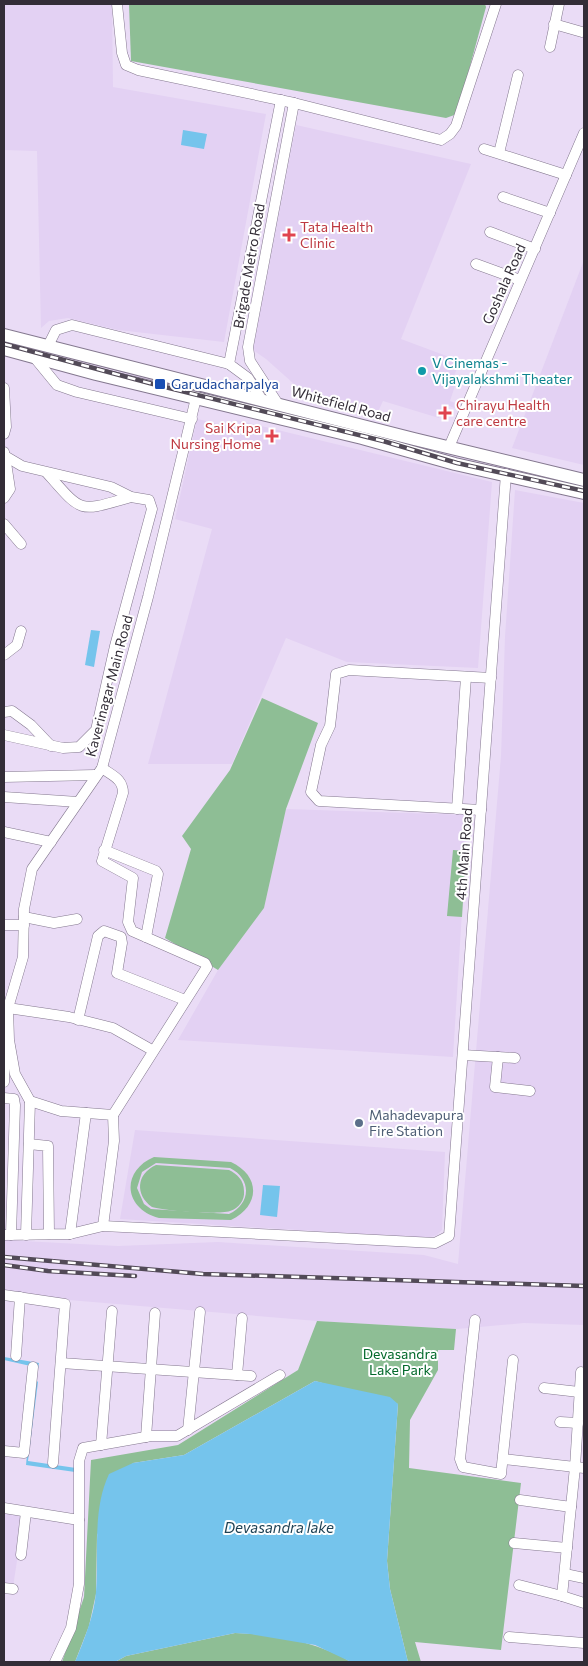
<svg xmlns="http://www.w3.org/2000/svg" width="588" height="1666" viewBox="0 0 588 1666" font-family="Commissioner,sans-serif">
	<style>
		.built { fill: #e3d1f3 }
		.green { fill: #8ebe95; fill-rule: evenodd }
		.water { fill: #75c4ec }
		.lines { fill: none; stroke-linecap: round; stroke-linejoin: round }
		.minor-casing { stroke: #84788f; stroke-width: 11 }
		.major-casing { stroke: #84788f; stroke-width: 14 }
		.minor { stroke: #fff; stroke-width: 10 }
		.major { stroke: #fff; stroke-width: 12 }
		.rail-casing { stroke: #524a57; stroke-width: 4.5 }
		.rail { stroke: #fff; stroke-width: 2.5; stroke-dasharray: 8; stroke-linecap: butt }
		.health-dot { fill: #e0444e; stroke: #fff; stroke-width: 2 }
		.culture-dot { fill: #0f9aa8; stroke: #fff; stroke-width: 2 }
		.transit-dot { fill: #1a4fb4; stroke: #fff; stroke-width: 2 }
		.service-dot { fill: #5c6f8a; stroke: #fff; stroke-width: 2 }
		.labels { text-anchor: middle; stroke-width: 4; stroke-linejoin: round; paint-order: stroke }
		.health-label { font-size: 14px; fill: #be3a42; stroke: #fff; text-anchor: start }
		.street-label { font-size: 14px; fill: #332d37; stroke: #fff }
		.culture-label { font-size: 14px; fill: #0d838f; stroke: #fff; text-anchor: start }
		.transit-label { font-size: 14px; fill: #164399; stroke: #fff; text-anchor: start }
		.service-label { font-size: 14px; fill: #4e5e75; stroke: #fff; text-anchor: start }
		.park-label { font-size: 14px; fill: #03692b; stroke: #fff }
		.water-label { font-size: 15px; font-style: italic; fill: #1f4254; stroke: #fff }
	</style>
	<rect width="100%" height="100%" fill="#eadcf6"/>
	<g class="built">
		<polygon points="4,4 112,4 113,87 266,114 224,342 118,330 68,318 49,321 41,328 37,151 4,150"/>
		<polygon points="296,125 471,164 401,339 460,361 452,381 456,383 450,401 458,404 457,409 444,404 439,418 383,401 375,418 312,400 266,359 253,350"/>
		<polygon points="584,260 584,465 512,448"/>
		<polygon points="197,419 233,427 236,420 492,482 478,668 347,662 286,638 232,764 148,764 212,529 175,519"/>
		<polygon points="515,490 584,503 584,1325 524,1323 457,1329 317,1321 69,1300 4,1290 4,1240 118,1246 218,1242 424,1255 458,1264 501,756 505,637"/>
		<polygon points="286,809 468,815 453,1057 178,1040 218,970 264,908"/>
		<polygon points="135,1130 445,1152 442,1230 437,1235 427,1238 120,1219"/>
		<polygon points="4,1512 24,1515 13,1587 4,1585"/>
	</g>
	<g class="green">
		<polygon points="129,4 485,4 486,7 457,114 446,118 131,61"/>
		<polygon points="262,698 318,723 286,809 264,908 218,970 165,938 191,849 182,836 230,770"/>
		<polygon points="453,850 466,851 462,917 447,916"/>
		<path d="M 154,1157 L 231,1162 C 261,1176 260,1206 231,1220 L 159,1218 C 123,1208 121,1171 154,1157 ZM 156,1163 L 230,1168 C 252,1179 251,1204 229,1214 L 151,1209 L 144,1204 L 137,1188 L 142,1172 Z"/>
		<path d="M 156,1165 L 229,1170 C 237,1174 244,1180 244,1191 C 245,1200 239,1208 230,1211 C 218,1215 165,1211 152,1207 C 135,1195 136,1174 156,1165 Z"/>
		<polygon points="317,1321 456,1329 454,1350 438,1350 438,1370 410,1420 409,1468 521,1483 501,1650 415,1642 421,1662 408,1662 390,1589 387,1561 398,1404 315,1381 184,1455 133,1463 97,1535 96,1594 89,1626 75,1662 62,1662 84,1597 91,1460 178,1445 298,1370"/>
		<path d="M 235,1633 C 274,1634 318,1642 351,1662 L 115,1662 L 126,1656 Z"/>
	</g>
	<g class="water">
		<polygon points="183,130 207,134 204,149 181,145"/>
		<polygon points="91,630 100,631 94,667 85,665"/>
		<polygon points="263,1185 280,1186 277,1217 260,1215"/>
		<polygon points="4,1357 39,1363 36,1380 38,1382 28,1461 76,1468 75,1472 26,1465 35,1367 4,1360"/>
		<path d="M 315,1381 L 390,1397 L 398,1404 L 387,1561 L 390,1589 L 408,1662 L 351,1662 L 315,1645 L 250,1634 L 235,1633 L 126,1656 L 115,1662 L 75,1662 C 84,1640 94,1616 96,1592 C 99,1553 92,1510 109,1474 L 133,1463 L 184,1455 Z"/>
	</g>
	<g class="lines">
		<defs>
			<g id="minor">
				<polyline points="117,4 122,53 126,65 138,70 294,103 441,140 450,134 456,126 496,4"/>
				<polyline points="554,24 582,32"/>
				<polyline points="550,47 559,4"/>
				<polyline points="484,149 566,175"/>
				<polyline points="499,153 518,75"/>
				<polyline points="503,197 550,213"/>
				<polyline points="490,232 535,249"/>
				<polyline points="476,264 520,280"/>
				<polyline points="48,346 56,330 72,325 229,364 248,378 262,400"/>
				<polyline points="34,357 57,385 77,392 192,419"/>
				<polyline points="229,364 281,100"/>
				<polyline points="4,388 6,427 4,434"/>
				<polyline points="278,404 250,361 248,347 294,103"/>
				<polyline points="449,447 584,133"/>
				<polyline points="4,452 5,456 22,466 111,487 131,497 149,500 152,509 115,646 96,730 79,747 63,748 4,735"/>
				<path d="M 47,473 C 83,514 78,512 131,497"/>
				<polyline points="4,498 10,489 5,456"/>
				<polyline points="4,524 21,544"/>
				<polyline points="4,655 17,645 21,631"/>
				<polyline points="4,712 12,711 31,725 51,746"/>
				<path d="M 102,768 C 113,776 123,779 123,793 L 102,861 L 133,878 L 128,922 L 132,931 L 205,963 L 207,967 L 113,1115"/>
				<polyline points="4,777 95,775"/>
				<polyline points="4,797 78,802"/>
				<polyline points="457,809 466,677"/>
				<polyline points="481,810 319,801 311,792 321,745 330,726 336,674 349,670 491,678"/>
				<polyline points="4,832 51,842"/>
				<polyline points="104,850 156,871 158,874 146,937"/>
				<polyline points="24,917 54,923 77,919"/>
				<polyline points="4,925 24,925"/>
				<polyline points="8,1008 69,1017 113,1028 152,1050"/>
				<polyline points="78,1020 98,936 104,931 121,937 122,943 117,973 185,1000"/>
				<polyline points="463,1055 515,1058"/>
				<polyline points="498,1057 495,1087 530,1091"/>
				<polyline points="4,1082 5,1055 10,1048"/>
				<polyline points="4,1098 14,1099 15,1105 11,1235"/>
				<polyline points="29,1144 48,1146 49,1234"/>
				<polyline points="103,1226 114,1141 113,1115 61,1111 30,1101 15,1074 9,1040 8,1008 23,957 24,909 32,869 102,768 148,597 196,398"/>
				<polyline points="70,1234 86,1113"/>
				<polyline points="4,1235 70,1234 103,1226 435,1243 449,1236 506,474"/>
				<polyline points="26,1235 30,1101"/>
				<polyline points="4,1295 65,1304 53,1463"/>
				<polyline points="475,1320 460,1459 463,1467 501,1474 513,1360"/>
				<polyline points="16,1356 20,1297"/>
				<polyline points="61,1363 251,1376"/>
				<polyline points="581,1372 575,1467 562,1596 584,1603"/>
				<polyline points="237,1375 242,1318"/>
				<polyline points="544,1388 579,1392"/>
				<polyline points="560,1422 578,1423"/>
				<polyline points="188,1430 200,1312"/>
				<polyline points="146,1437 155,1313"/>
				<polyline points="101,1445 112,1311"/>
				<polyline points="4,1451 24,1453 33,1367"/>
				<polyline points="503,1459 584,1468"/>
				<polyline points="520,1500 571,1507"/>
				<polyline points="4,1508 79,1520"/>
				<polyline points="514,1543 567,1548"/>
				<polyline points="21,1555 26,1512"/>
				<polyline points="565,1574 584,1578"/>
				<polyline points="519,1585 562,1596"/>
				<polyline points="4,1588 13,1589"/>
				<polyline points="509,1637 584,1643"/>
				<polyline points="55,1662 71,1628 79,1584 79,1461 83,1448 151,1436 177,1436 280,1375"/>
			</g>
			<g id="major">
				<polyline points="4,335 414,439 584,480"/>
				<polyline points="4,349 96,374 362,438 455,464 584,493"/>
			</g>
		</defs>
		<use href="#minor" class="minor-casing"/>
		<use href="#major" class="major-casing"/>
		<use href="#minor" class="minor"/>
		<use href="#major" class="major"/>
		<defs>
			<g id="rail">
				<polyline points="4,344 153,384 383,441 457,463 584,491"/>
				<polyline points="4,1257 203,1274 584,1286"/>
				<polyline points="4,1265 48,1271 135,1276"/>
			</g>
		</defs>
		<use href="#rail" class="rail-casing"/>
		<use href="#rail" class="rail"/>
	</g>
	<g class="health-dot">
		<path d="M286.5 227.5h5v5h5v5h-5v5h-5v-5h-5v-5h5z"/>
		<path d="M442.5 405.5h5v5h5v5h-5v5h-5v-5h-5v-5h5z"/>
		<path d="M269.5 428.5h5v5h5v5h-5v5h-5v-5h-5v-5h5z"/>
	</g>
	<circle class="culture-dot" cx="422" cy="371" r="5"/>
	<rect class="transit-dot" x="154" y="378" width="12" height="12" rx="2.5"/>
	<circle class="service-dot" cx="359" cy="1123" r="5"/>
	<g class="labels">
		<g class="health-label">
			<text x="300" y="232">Tata Health<tspan x="300" dy="16">Clinic</tspan></text>
			<text x="456" y="410">Chirayu Health<tspan x="456" dy="16">care centre</tspan></text>
			<text x="261" y="433" text-anchor="end">Sai Kripa<tspan x="261" dy="16">Nursing Home</tspan></text>
		</g>
		<g class="street-label">
			<text transform="translate(249 266) rotate(-80)" y="5">Brigade Metro Road</text>
			<text transform="translate(504 284) rotate(-66)" y="5">Goshala Road</text>
			<text transform="translate(341 404) rotate(15)" y="5">Whitefield Road</text>
			<text transform="translate(109 686) rotate(-75)" y="5">Kaverinagar Main Road</text>
			<text transform="translate(464 854) rotate(-86)" y="5">4th Main Road</text>
		</g>
		<g class="culture-label">
			<text x="432" y="368">V Cinemas -<tspan x="432" dy="16">Vijayalakshmi Theater</tspan></text>
		</g>
		<g class="transit-label">
			<text x="171" y="389">Garudacharpalya</text>
		</g>
		<g class="service-label">
			<text x="369" y="1120">Mahadevapura<tspan x="369" dy="16">Fire Station</tspan></text>
		</g>
		<g class="park-label">
			<text x="400" y="1359">Devasandra<tspan x="400" dy="16">Lake Park</tspan></text>
		</g>
		<g class="water-label">
			<text x="279" y="1533">Devasandra lake</text>
		</g>
	</g>
	<rect width="588" height="1666" fill="none" stroke="#332d37" stroke-width="10"/>
</svg>
